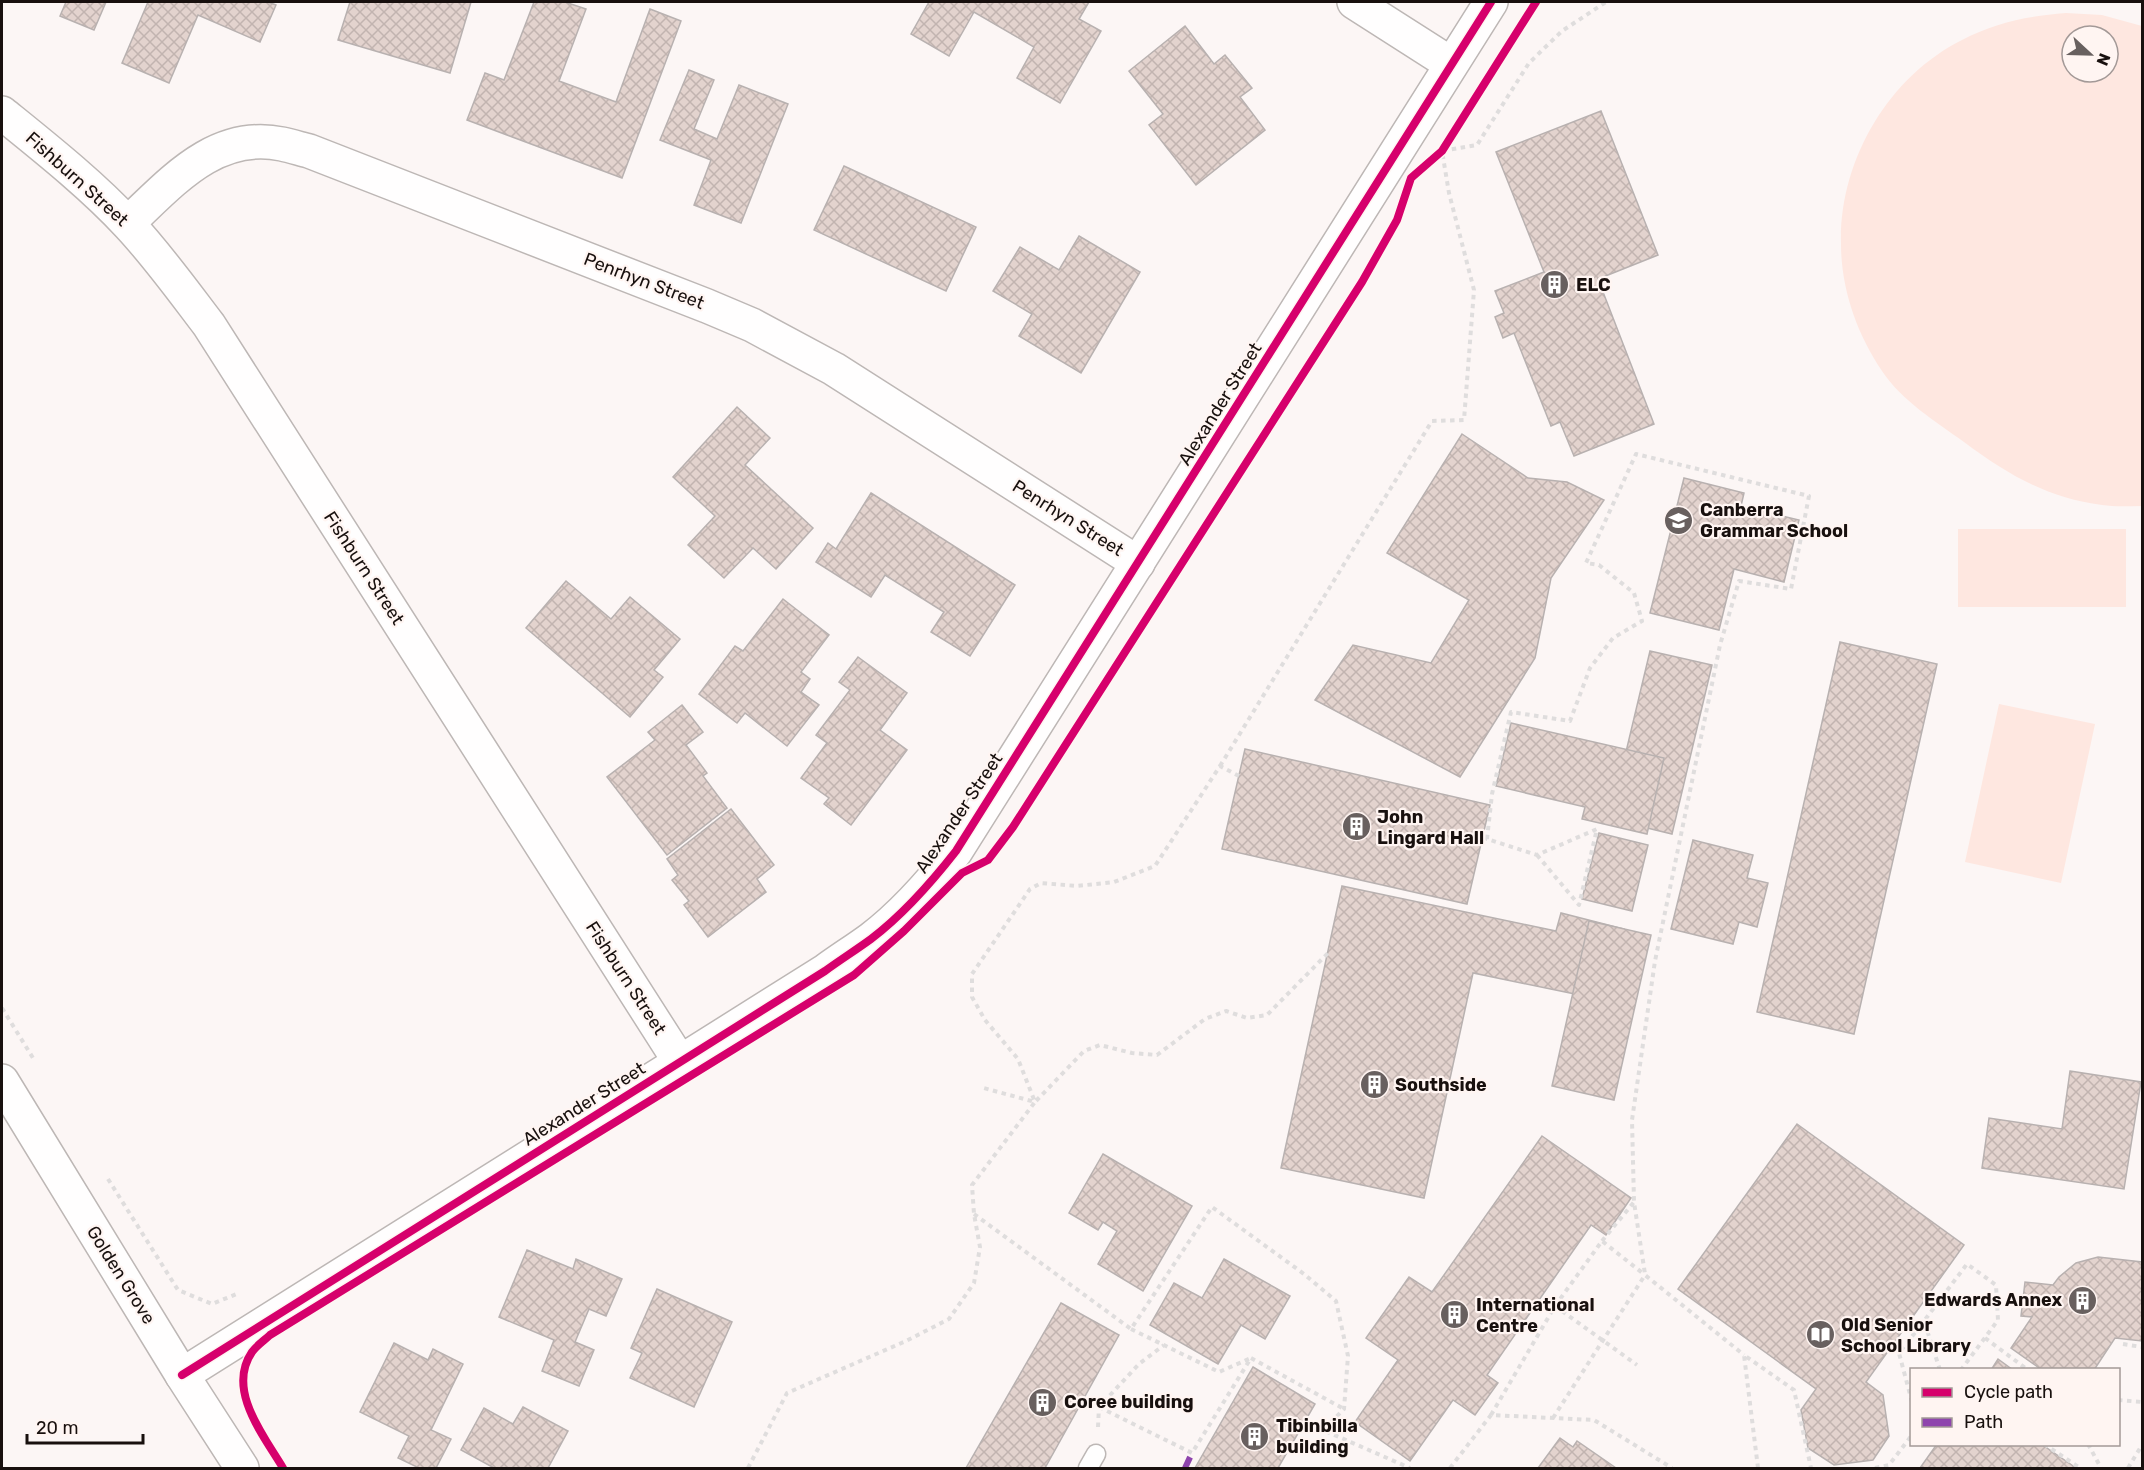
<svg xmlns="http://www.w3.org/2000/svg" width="2144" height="1470" viewBox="0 0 2144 1470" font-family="Rubik,sans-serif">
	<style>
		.garden { fill: #fee7e0; fill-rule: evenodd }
		.building { fill: url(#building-cross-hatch); stroke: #b8b1b0; stroke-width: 1.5 }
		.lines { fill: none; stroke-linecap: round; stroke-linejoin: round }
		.service-casing { stroke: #bdb7b5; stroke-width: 21 }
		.minor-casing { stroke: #bdb7b5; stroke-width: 36 }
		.path { stroke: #dfdddd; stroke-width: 4; stroke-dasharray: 4.5 4.5; stroke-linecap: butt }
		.service { stroke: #fffefe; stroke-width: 18 }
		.minor { stroke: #fffefe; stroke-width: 33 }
		.quiet { stroke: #8e44ad; stroke-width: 6; stroke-dasharray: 12 6; stroke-linecap: butt }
		.cycleway-casing { stroke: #fff5f2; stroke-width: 11 }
		.cycleway { stroke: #d6006c; stroke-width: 8 }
		.labels { text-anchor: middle; stroke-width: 4.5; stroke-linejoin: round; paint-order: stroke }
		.street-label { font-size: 18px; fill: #18100e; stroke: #fff5f2 }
		.poi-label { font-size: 18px; font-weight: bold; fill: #18100e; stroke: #fff5f2; text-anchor: start }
	</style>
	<defs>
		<pattern id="building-cross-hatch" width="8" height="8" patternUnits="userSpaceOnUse" patternTransform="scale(1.5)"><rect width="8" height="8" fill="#e3d3ce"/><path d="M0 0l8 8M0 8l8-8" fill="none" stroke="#c2b4b0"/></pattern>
	</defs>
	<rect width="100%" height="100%" fill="#fcf6f5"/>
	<g class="garden">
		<path d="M 2066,13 L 2102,15 L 2142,26 L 2142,506 C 2129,506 2115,507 2102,505 C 2047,498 2007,474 1964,442 C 1935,421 1902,401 1882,371 C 1857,334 1841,289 1841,244 C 1839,161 1888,77 1962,40 C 1996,22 2028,16 2066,13 ZM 2072,36 L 2108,36 L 2108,72 L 2072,72 Z"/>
		<rect x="1958" y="529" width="168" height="78"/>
		<polygon points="1999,704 2095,724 2061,883 1965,862"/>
	</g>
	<g class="building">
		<polygon points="66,2 106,2 94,30 60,16"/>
		<polygon points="148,2 268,2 276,5 260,42 198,15 169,83 122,63"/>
		<polygon points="350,2 471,2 450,73 338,40"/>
		<polygon points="534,2 565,2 586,9 559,81 616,102 650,9 681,21 622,178 467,120 485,73 504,80"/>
		<polygon points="929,2 1089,2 1079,19 1101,31 1060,103 1017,78 1034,47 974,12 949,56 911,34"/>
		<polygon points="1185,26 1214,64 1225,55 1252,88 1240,97 1265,130 1196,185 1149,125 1163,114 1129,71"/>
		<polygon points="689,70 714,80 694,129 717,139 739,85 788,104 741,223 694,205 711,160 660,140"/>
		<polygon points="1601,111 1658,255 1598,279 1654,424 1574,456 1560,422 1551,426 1514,333 1503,338 1495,317 1504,313 1495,291 1544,272 1496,152"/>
		<polygon points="844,166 976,227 946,291 814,230"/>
		<polygon points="1079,236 1140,272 1081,373 1019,336 1032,314 993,291 1020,247 1059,270"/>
		<polygon points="737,407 770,438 745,465 813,528 776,569 753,548 724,578 688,545 715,516 673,477"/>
		<polygon points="1462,434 1528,478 1567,482 1604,500 1551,578 1535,658 1460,777 1315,700 1353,645 1431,663 1469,600 1387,553"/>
		<polygon points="1684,478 1744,493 1741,506 1799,520 1784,582 1734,569 1719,630 1650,613"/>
		<polygon points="871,493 1015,585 970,656 931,632 944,612 885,575 871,597 816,562 828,543 836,549"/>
		<polygon points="566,581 611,619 630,597 680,639 654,670 663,677 630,717 526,628"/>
		<polygon points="783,599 829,635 801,672 810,679 801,692 819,705 787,746 745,713 737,723 699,694 735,646 743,651"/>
		<polygon points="1840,642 1937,664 1854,1034 1757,1012"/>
		<polygon points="1650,651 1712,665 1672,834 1610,819"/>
		<polygon points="858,657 907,693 880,730 907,750 851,825 824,804 829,798 801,778 827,743 816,735 850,690 839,682"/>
		<polygon points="682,705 703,732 686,745 707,773 703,776 727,808 667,855 607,777 655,740 648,732"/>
		<polygon points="1511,723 1664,758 1647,834 1582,819 1585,807 1496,786"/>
		<polygon points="1245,749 1490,805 1467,904 1222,849"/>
		<polygon points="731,809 774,865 757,879 766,892 708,937 684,905 689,901 672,880 678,875 667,859"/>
		<polygon points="1599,833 1648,845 1632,911 1582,899"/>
		<polygon points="1693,840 1753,855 1747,878 1768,883 1757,927 1739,922 1733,944 1671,929"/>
		<polygon points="1342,886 1556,931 1561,913 1624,929 1609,1001 1473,973 1424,1198 1281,1168"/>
		<polygon points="1589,921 1651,935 1614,1100 1552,1086"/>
		<polygon points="2070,1071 2141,1082 2124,1189 1982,1168 1989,1118 2062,1129"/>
		<polygon points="1797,1124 1964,1245 1866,1382 1883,1395 1889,1436 1873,1460 1834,1465 1808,1448 1801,1410 1816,1389 1678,1289"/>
		<polygon points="1542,1136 1631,1198 1606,1235 1591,1225 1487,1375 1498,1383 1475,1415 1453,1400 1410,1461 1355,1422 1398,1360 1366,1338 1409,1277 1432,1292"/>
		<polygon points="1103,1154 1192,1206 1143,1291 1098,1264 1117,1231 1103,1222 1098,1230 1069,1213"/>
		<polygon points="527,1250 573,1269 576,1259 622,1279 606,1316 589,1309 575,1342 594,1350 579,1386 542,1371 554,1340 499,1317"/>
		<polygon points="2098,1257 2142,1262 2142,1341 2115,1338 2094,1370 2042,1370 2011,1348 2032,1317 2021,1316 2025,1282 2053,1285 2059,1277 2076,1263"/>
		<polygon points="1224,1259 1290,1296 1265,1339 1241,1325 1218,1364 1150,1325 1174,1283 1202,1298"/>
		<polygon points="657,1289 732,1322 694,1407 630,1378 642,1353 631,1348"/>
		<polygon points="1061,1303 1119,1335 1045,1468 966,1468"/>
		<polygon points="394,1343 428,1360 433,1349 463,1364 431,1430 451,1439 436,1468 419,1468 398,1458 409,1436 360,1412"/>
		<polygon points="1998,1359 2013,1370 1991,1370"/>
		<polygon points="1253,1367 1315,1404 1278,1468 1195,1468"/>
		<polygon points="523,1407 568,1431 548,1468 494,1468 461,1450 484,1408 513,1424"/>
		<polygon points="1560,1438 1573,1447 1577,1441 1616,1468 1538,1468"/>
		<polygon points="1937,1444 2041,1444 2076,1468 1920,1468"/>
	</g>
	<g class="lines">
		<defs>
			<polyline id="service" points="1088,1468 1096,1454"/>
			<g id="minor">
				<polyline points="1354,2 1451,64"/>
				<path d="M 2,113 C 44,147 92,185 129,225 C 158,256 183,291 209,325 L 680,1062"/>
				<path d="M 128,223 C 171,183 215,130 282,144 C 291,146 301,149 309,151 L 707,306 L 752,325 L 834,369 L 1138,563"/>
				<polyline points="2,1081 182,1375 242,1468"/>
				<path d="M 182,1375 L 825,971 C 840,960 856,950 871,939 C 904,914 931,883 956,851 L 1491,2"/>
			</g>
		</defs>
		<use href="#service" class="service-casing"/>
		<use href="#minor" class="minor-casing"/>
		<g class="path">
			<polyline points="1220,766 1432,421 1464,420 1474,290 1449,193 1442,151 1477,145 1529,63 1562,31 1606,2"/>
			<polyline points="1239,776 1220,766 1155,866 1114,882 1077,886 1041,883 1030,889 972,974 972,997 985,1020 1018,1059 1035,1102 1084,1051 1100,1045 1132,1053 1157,1055 1205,1019 1226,1011 1247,1018 1267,1015 1328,953"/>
			<polyline points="1537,855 1579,905 1597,829 1537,855 1487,839 1492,794 1511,712 1570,721 1590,668 1613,638 1642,621 1634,593 1599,565 1586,563 1636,454 1809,496 1791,589 1739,581 1720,645 1655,961 1632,1120 1634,1202"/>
			<polyline points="2,1008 33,1058"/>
			<polyline points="108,1179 178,1290 212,1304 239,1293"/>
			<polyline points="974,1214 1131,1329 1212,1207 1304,1274 1336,1301 1348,1356 1344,1409 1323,1430 1410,1468"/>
			<polyline points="1602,1241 1634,1202 1645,1274"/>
			<polyline points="1555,1306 1602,1241 1645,1275"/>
			<polyline points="1131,1329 1219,1372 1251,1358"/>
			<polyline points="1985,1338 2028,1370"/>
			<polyline points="2123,1344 2142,1347"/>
			<polyline points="1251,1358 1344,1409"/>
			<polyline points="1940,1370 1924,1321 1967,1264 1996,1285 1998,1320 1961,1370"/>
			<polyline points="2118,1400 2142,1402"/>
			<polyline points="1912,1402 1899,1353 1924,1321"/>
			<polyline points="1099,1407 1192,1453 1251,1358"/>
			<polyline points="1491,1415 1555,1306 1637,1365"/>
			<polyline points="1553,1418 1645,1275 1744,1355"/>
			<polyline points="1098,1427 1099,1407 1139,1364 1164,1345"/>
			<polyline points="2044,1444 2080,1468"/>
			<polyline points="2088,1444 2101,1468"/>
			<polyline points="748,1468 787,1393 906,1341 949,1319 974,1283 980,1247 974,1214 972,1185 1035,1102 980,1087"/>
			<polyline points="1450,1468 1491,1415 1594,1420 1672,1468"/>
			<polyline points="1758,1468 1744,1355 1794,1390 1811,1468"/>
			<polyline points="1875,1468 1889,1465 1912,1435"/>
			<polyline points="2128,1468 2142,1445"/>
		</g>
		<use href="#service" class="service"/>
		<use href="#minor" class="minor"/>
		<polyline class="quiet" points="1185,1468 1192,1453"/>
		<defs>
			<g id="cycleway">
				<path d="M 182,1375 L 825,971 C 840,960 856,950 871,939 C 904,914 931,883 956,851 L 1491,2"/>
				<path d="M 283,1468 C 264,1436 226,1390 252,1352 C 257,1345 265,1340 270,1335 L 854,975 L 904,931 L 962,873 L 988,860 L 1013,827 L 1362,282 L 1397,220 L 1411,178 L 1442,151 L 1536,2"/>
			</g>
		</defs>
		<use href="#cycleway" class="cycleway-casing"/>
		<use href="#cycleway" class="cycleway"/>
	</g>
	<defs>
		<symbol id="building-disc" viewBox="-11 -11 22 22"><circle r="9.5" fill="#68605f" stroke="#fff5f2"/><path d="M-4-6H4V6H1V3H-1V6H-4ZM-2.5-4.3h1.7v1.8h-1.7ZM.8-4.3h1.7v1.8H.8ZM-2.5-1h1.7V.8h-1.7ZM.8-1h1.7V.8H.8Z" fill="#fff"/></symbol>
		<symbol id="school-disc" viewBox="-11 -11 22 22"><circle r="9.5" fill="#68605f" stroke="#fff5f2"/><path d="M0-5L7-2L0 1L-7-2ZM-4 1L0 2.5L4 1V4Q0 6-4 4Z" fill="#fff"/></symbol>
		<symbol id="library-disc" viewBox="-11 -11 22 22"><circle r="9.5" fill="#68605f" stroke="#fff5f2"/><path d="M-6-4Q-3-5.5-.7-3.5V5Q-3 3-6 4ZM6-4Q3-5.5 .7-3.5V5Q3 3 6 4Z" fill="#fff"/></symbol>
	</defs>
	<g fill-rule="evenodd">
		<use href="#building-disc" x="1538" y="268" width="33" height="33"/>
		<use href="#school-disc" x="1662" y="504" width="33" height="33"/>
		<use href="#building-disc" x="1340" y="810" width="33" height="33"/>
		<use href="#building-disc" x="1358" y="1068" width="33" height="33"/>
		<use href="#building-disc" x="2066" y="1284" width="33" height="33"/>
		<use href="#building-disc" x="1438" y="1298" width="33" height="33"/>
		<use href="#library-disc" x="1804" y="1318" width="33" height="33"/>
		<use href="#building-disc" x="1026" y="1386" width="33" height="33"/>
		<use href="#building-disc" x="1238" y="1420" width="33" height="33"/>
	</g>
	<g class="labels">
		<g class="street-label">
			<text transform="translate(77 179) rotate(42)" y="6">Fishburn Street</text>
			<text transform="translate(644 281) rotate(21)" y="6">Penrhyn Street</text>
			<text transform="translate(1220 404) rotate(-58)" y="6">Alexander Street</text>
			<text transform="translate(1068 518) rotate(32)" y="6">Penrhyn Street</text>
			<text transform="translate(364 568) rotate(57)" y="6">Fishburn Street</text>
			<text transform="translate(959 813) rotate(-56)" y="6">Alexander Street</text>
			<text transform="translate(626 978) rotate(57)" y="6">Fishburn Street</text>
			<text transform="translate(584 1104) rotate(-32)" y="6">Alexander Street</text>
			<text transform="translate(121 1275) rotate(58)" y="6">Golden Grove</text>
		</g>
		<g class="poi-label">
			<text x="1576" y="291">ELC</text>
			<text x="1700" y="516">Canberra<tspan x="1700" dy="21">Grammar School</tspan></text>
			<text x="1377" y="823">John<tspan x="1377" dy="21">Lingard Hall</tspan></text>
			<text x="1395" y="1091">Southside</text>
			<text x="2062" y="1306" text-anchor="end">Edwards Annex</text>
			<text x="1476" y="1311">International<tspan x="1476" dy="21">Centre</tspan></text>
			<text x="1841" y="1331">Old Senior<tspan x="1841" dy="21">School Library</tspan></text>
			<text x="1064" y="1408">Coree building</text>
			<text x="1276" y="1432">Tibinbilla<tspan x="1276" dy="21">building</tspan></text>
		</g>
	</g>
	<rect width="2144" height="1470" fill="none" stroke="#18100e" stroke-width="6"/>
	<rect x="1910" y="1368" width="210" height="78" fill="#fff5f2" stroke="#a39997" stroke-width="1.5"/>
	<rect x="1922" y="1388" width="30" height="9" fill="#d6006c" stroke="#a39997" stroke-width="1.5"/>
	<text x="1964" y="1398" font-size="18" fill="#18100e">Cycle path</text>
	<rect x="1922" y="1418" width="30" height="9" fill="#8e44ad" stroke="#a39997" stroke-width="1.5"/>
	<text x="1964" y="1428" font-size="18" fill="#18100e">Path</text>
	<g transform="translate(2090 54) rotate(112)"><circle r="28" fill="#fff5f2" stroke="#a39997" stroke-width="1.5"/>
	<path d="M0-4.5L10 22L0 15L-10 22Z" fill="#68605f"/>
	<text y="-9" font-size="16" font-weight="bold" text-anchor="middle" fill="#18100e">N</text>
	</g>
	<path d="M27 1434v9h116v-9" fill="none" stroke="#18100e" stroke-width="3"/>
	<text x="36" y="1434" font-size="18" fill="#18100e" stroke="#fff5f2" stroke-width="4.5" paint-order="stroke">20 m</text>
</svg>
